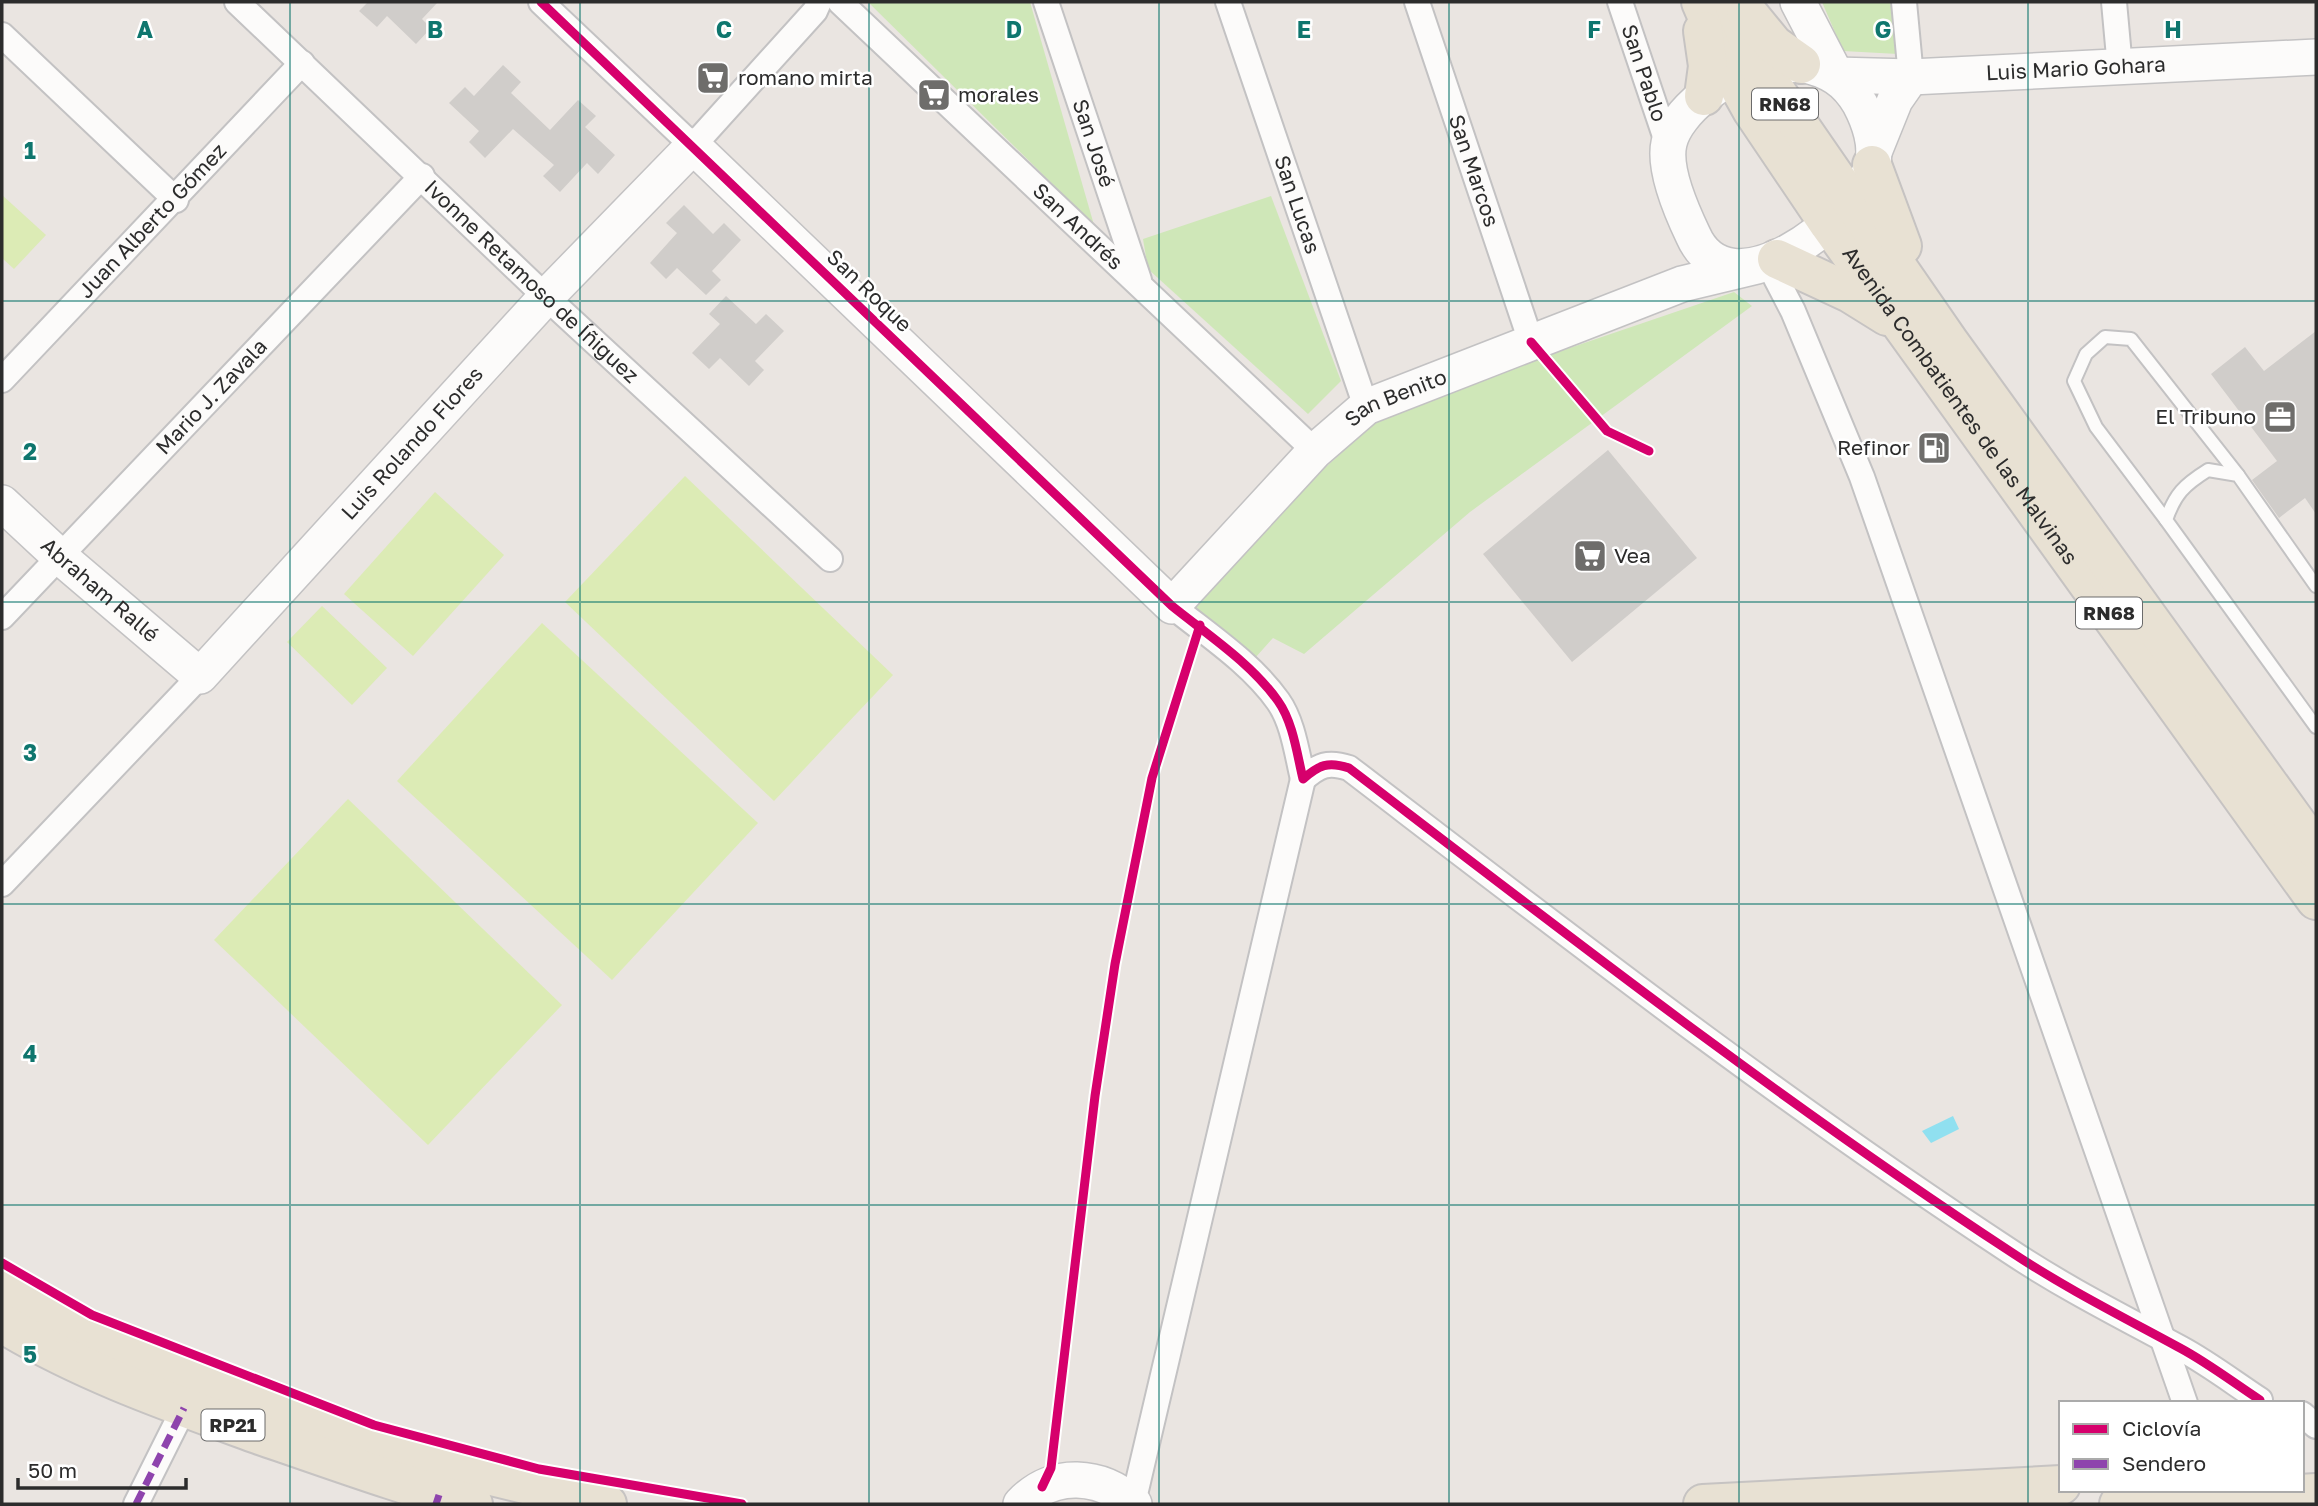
<svg xmlns="http://www.w3.org/2000/svg" width="2318" height="1506" viewBox="0 0 2318 1506" font-family="'Golos Text',sans-serif">
	<style>
		.green { fill: #cfe7b8 }
		.pitch { fill: #dcebb5 }
		.water { fill: #90e0f0 }
		.building { fill: #d0cdca }
		.lines { fill: none; stroke-linecap: round; stroke-linejoin: round }
		.lane-casing { stroke: #c3c2c3; stroke-width: 16 }
		.street-casing { stroke: #c3c2c3; stroke-width: 28 }
		.secondary-casing { stroke: #c3c2c3; stroke-width: 38 }
		.primary-casing { stroke: #c6c3c2; stroke-width: 42 }
		.lane { stroke: #fcfbfa; stroke-width: 12 }
		.street { stroke: #fcfbfa; stroke-width: 24 }
		.secondary { stroke: #fcfbfa; stroke-width: 35 }
		.primary { stroke: #e8e1d3; stroke-width: 38 }
		.quiet { stroke: #8e44ad; stroke-width: 7; stroke-dasharray: 14 7; stroke-linecap: butt }
		.cycleway-casing { stroke: #fff; stroke-width: 13 }
		.cycleway { stroke: #d6006c; stroke-width: 9 }
		.grid { fill: none; stroke: #0f766e; stroke-width: 2; stroke-opacity: 0.55 }
		.labels { text-anchor: middle; stroke-width: 5; stroke-linejoin: round; paint-order: stroke }
		.shield { fill: #fff; stroke: #6b6b6b; stroke-width: 2 }
		.shield-label { font-size: 19px; font-weight: bold; fill: #2c2c2c }
		.street-label { font-size: 21px; fill: #2c2c2c; stroke: #fff }
		.poi-label { font-size: 21px; fill: #2c2c2c; stroke: #fff; text-anchor: start }
		.grid-label { font-size: 23px; text-anchor: middle; font-weight: bold; fill: #0f766e; stroke: #fff; stroke-width: 5; stroke-linejoin: round; paint-order: stroke }
	</style>
	<rect width="100%" height="100%" fill="#eae5e1"/>
	<g class="green">
		<polygon points="868,2 1030,2 1094,225"/>
		<polygon points="1822,2 1895,2 1898,54 1843,51"/>
		<polygon points="1271,196 1341,381 1308,414 1148,269 1143,239"/>
		<polygon points="1734,292 1752,306 1470,512 1304,654 1273,638 1247,667 1172,606 1390,409"/>
	</g>
	<g class="pitch">
		<polygon points="2,195 46,235 14,269 2,258"/>
		<polygon points="685,476 893,675 774,801 565,602"/>
		<polygon points="435,492 504,555 413,656 344,594"/>
		<polygon points="322,606 387,668 352,705 287,642"/>
		<polygon points="542,623 758,823 612,980 397,781"/>
		<polygon points="348,799 562,1005 428,1145 214,940"/>
	</g>
	<polygon class="water" points="1953,1116 1959,1129 1931,1143 1922,1131"/>
	<g class="building">
		<polygon points="368,2 438,2 422,19 431,28 416,44 387,16 377,27 359,11"/>
		<polygon points="503,65 521,82 511,93 550,130 578,100 596,116 585,127 615,155 598,174 587,163 560,192 543,176 554,165 513,129 485,158 469,142 479,131 449,103 465,87 474,96"/>
		<polygon points="684,205 713,234 724,223 741,240 712,271 721,280 706,295 677,268 666,279 650,263 677,233 666,223"/>
		<polygon points="726,296 756,324 766,314 784,331 755,361 764,370 749,386 720,358 709,369 692,353 720,324 709,314"/>
		<polygon points="2316,331 2316,514 2305,498 2279,518 2252,480 2277,461 2211,374 2245,347 2264,371"/>
		<polygon points="1608,450 1697,558 1572,662 1483,554"/>
	</g>
	<g class="lines">
		<defs>
			<g id="lane">
				<polyline points="2166,520 2096,427 2074,381 2086,354 2105,337 2131,339 2238,475"/>
				<path d="M 2316,586 L 2238,475 L 2208,470 C 2184,485 2175,494 2166,520 L 2316,727"/>
			</g>
			<g id="street">
				<path id="s1" d="M 237,2 L 546,297 L 830,559"/>
				<polyline points="541,2 693,146 815,11 819,2"/>
				<path id="s2" d="M 840,2 L 1315,451"/>
				<path id="s3" d="M 1046,2 L 1139,280"/>
				<path id="s4" d="M 1228,2 L 1366,407"/>
				<path id="s5" d="M 1417,2 L 1531,342"/>
				<path id="s6" d="M 1620,2 L 1668,145"/>
				<polyline points="1904,2 1911,77"/>
				<polyline points="2114,2 2120,68"/>
				<polyline points="2,35 176,200"/>
				<polyline points="1768,263 1793,311 1862,477 2185,1403"/>
				<path id="s7" d="M 2,380 L 302,63"/>
				<path d="M 1172,606 C 1208,635 1251,663 1278,701 C 1293,722 1297,754 1303,779 C 1319,765 1328,761 1349,768 C 1566,934 1782,1102 2011,1252 C 2065,1288 2123,1317 2180,1348 C 2208,1363 2234,1383 2260,1400"/>
				<path id="s8" d="M 2,617 L 422,176"/>
				<polyline points="2,884 200,676"/>
				<polyline points="2302,1414 2316,1426"/>
				<polyline points="1133,1503 1303,779"/>
				<polyline points="136,1504 184,1408"/>
			</g>
			<g id="secondary">
				<polyline points="1798,2 1836,75"/>
				<path d="M 1801,64 C 1829,70 1846,80 1860,104 C 1869,121 1878,146 1872,166 C 1854,220 1729,317 1693,235 C 1682,212 1663,169 1669,143 C 1676,111 1727,73 1759,67 C 1773,65 1788,65 1801,64 Z"/>
				<path id="s9" d="M 1836,75 L 1911,77 L 2316,57"/>
				<polyline points="1874,152 1895,100 1911,77"/>
				<path id="s10" d="M 2,503 L 59,556 L 200,676 L 546,297 L 693,146 L 1172,606 L 1315,451 L 1366,407 L 1682,284 L 1757,266"/>
				<path d="M 1021,1504 C 1053,1470 1101,1474 1134,1504"/>
			</g>
			<g id="primary">
				<path id="s11" d="M 1701,2 L 1733,76 L 1752,110 L 1829,224 L 2316,900"/>
				<polyline points="1733,2 1759,67 1949,342 2316,850"/>
				<polyline points="1746,11 1774,45 1801,64"/>
				<polyline points="1703,31 1708,66 1704,96"/>
				<polyline points="1872,165 1902,246"/>
				<polyline points="1777,259 1850,293 1887,316"/>
				<polyline points="2,1286 91,1340 321,1427 422,1459 607,1504"/>
				<path d="M 2,1323 C 82,1372 172,1403 260,1435 C 331,1459 401,1485 473,1504"/>
				<polyline points="1703,1504 2061,1485"/>
				<polyline points="2119,1504 2316,1493"/>
			</g>
		</defs>
		<use href="#lane" class="lane-casing"/>
		<use href="#street" class="street-casing"/>
		<use href="#secondary" class="secondary-casing"/>
		<use href="#primary" class="primary-casing"/>
		<use href="#lane" class="lane"/>
		<use href="#street" class="street"/>
		<use href="#secondary" class="secondary"/>
		<use href="#primary" class="primary"/>
		<g class="quiet">
			<polyline points="136,1504 184,1408"/>
			<polyline points="436,1504 439,1495"/>
		</g>
		<defs>
			<g id="cycleway">
				<path d="M 541,2 L 1172,606 C 1208,635 1251,663 1278,701 C 1293,722 1297,754 1303,779 C 1319,765 1328,761 1349,768 C 1566,934 1782,1102 2011,1252 C 2065,1288 2123,1317 2180,1348 C 2208,1363 2234,1383 2260,1400"/>
				<polyline points="1531,342 1607,431 1649,451"/>
				<polyline points="2,1263 92,1315 374,1425 539,1469 742,1504"/>
				<polyline points="1042,1487 1051,1468 1095,1096 1115,964 1152,778 1200,625"/>
			</g>
		</defs>
		<use href="#cycleway" class="cycleway-casing"/>
		<use href="#cycleway" class="cycleway"/>
	</g>
	<path class="grid" d="M 290,2 L 290,1504M 580,2 L 580,1504M 869,2 L 869,1504M 1159,2 L 1159,1504M 1449,2 L 1449,1504M 1739,2 L 1739,1504M 2028,2 L 2028,1504M 2,301 L 2316,301M 2,602 L 2316,602M 2,904 L 2316,904M 2,1205 L 2316,1205"/>
	<defs>
		<symbol id="supermarket-square" viewBox="-11 -11 22 22"><rect x="-9" y="-9" width="18" height="18" rx="4" fill="#6e6d6b" stroke="#fff"/><path d="M-6-5.5h2.5l.6 2H6L4.5 2H-2.5L-4.4-4H-6ZM-1.5 3.2a1.3 1.3 0 1 0 .1 0ZM3 3.2a1.3 1.3 0 1 0 .1 0Z" fill="#fff"/></symbol>
		<symbol id="office-square" viewBox="-11 -11 22 22"><rect x="-9" y="-9" width="18" height="18" rx="4" fill="#6e6d6b" stroke="#fff"/><path d="M-6-3h4V-5.5h4V-3h4V5H-6ZM-1-4.5V-3h2v-1.5ZM-6 0V1H6V0Z" fill="#fff"/></symbol>
		<symbol id="fuel-square" viewBox="-11 -11 22 22"><rect x="-9" y="-9" width="18" height="18" rx="4" fill="#6e6d6b" stroke="#fff"/><path d="M-5.5-6h7V0h2V4h1.3V-2.5L3-4.5l.8-.8L6-3V5H2.5V1h-1V6h-7ZM-4.2-4.7v3.2H.2V-4.7Z" fill="#fff"/></symbol>
	</defs>
	<g fill-rule="evenodd">
		<use href="#supermarket-square" x="694" y="59" width="38" height="38"/>
		<use href="#supermarket-square" x="915" y="76" width="38" height="38"/>
		<use href="#office-square" x="2261" y="398" width="38" height="38"/>
		<use href="#fuel-square" x="1915" y="429" width="38" height="38"/>
		<use href="#supermarket-square" x="1571" y="537" width="38" height="38"/>
	</g>
	<g class="labels">
		<g class="shield">
			<rect x="1752" y="88.5" width="66" height="31" rx="5"/>
			<rect x="2076" y="597.5" width="66" height="31" rx="5"/>
			<rect x="201.5" y="1409.5" width="63" height="31" rx="5"/>
		</g>
		<g class="shield-label">
			<text x="1785" y="111">RN68</text>
			<text x="2109" y="620">RN68</text>
			<text x="233" y="1432">RP21</text>
		</g>
		<g class="street-label">
			<text dy="7" stroke="none"><textPath href="#s9" startOffset="240">Luis Mario Gohara</textPath></text>
			<text dy="7" stroke="none"><textPath href="#s6" startOffset="75">San Pablo</textPath></text>
			<text dy="7" stroke="none"><textPath href="#s3" startOffset="149">San José</textPath></text>
			<text dy="7" stroke="none"><textPath href="#s5" startOffset="178">San Marcos</textPath></text>
			<text dy="7" stroke="none"><textPath href="#s4" startOffset="214">San Lucas</textPath></text>
			<text dy="7" stroke="none"><textPath href="#s7" startOffset="219">Juan Alberto Gómez</textPath></text>
			<text dy="7" stroke="none"><textPath href="#s2" startOffset="327">San Andrés</textPath></text>
			<text dy="7" stroke="none"><textPath href="#s1" startOffset="406">Ivonne Retamoso de Íñiguez</textPath></text>
			<text transform="translate(869 291) rotate(44)" y="7">San Roque</text>
			<text dy="7" stroke="none"><textPath href="#s8" startOffset="304">Mario J. Zavala</textPath></text>
			<text dy="7" stroke="none"><textPath href="#s10" startOffset="1960">San Benito</textPath></text>
			<text dy="7" stroke="none"><textPath href="#s11" startOffset="481">Avenida Combatientes de las Malvinas</textPath></text>
			<text dy="7" stroke="none"><textPath href="#s10" startOffset="578">Luis Rolando Flores</textPath></text>
			<text dy="7" stroke="none"><textPath href="#s10" startOffset="131">Abraham Rallé</textPath></text>
		</g>
		<g class="poi-label">
			<text x="738" y="85">romano mirta</text>
			<text x="958" y="102">morales</text>
			<text x="2256" y="424" text-anchor="end">El Tribuno</text>
			<text x="1910" y="455" text-anchor="end">Refinor</text>
			<text x="1614" y="563">Vea</text>
		</g>
	</g>
	<g class="grid-label">
		<text x="145" y="38">A</text>
		<text x="435" y="38">B</text>
		<text x="724" y="38">C</text>
		<text x="1014" y="38">D</text>
		<text x="1304" y="38">E</text>
		<text x="1594" y="38">F</text>
		<text x="1883" y="38">G</text>
		<text x="2173" y="38">H</text>
		<text x="30" y="159">1</text>
		<text x="30" y="460">2</text>
		<text x="30" y="761">3</text>
		<text x="30" y="1062">4</text>
		<text x="30" y="1363">5</text>
	</g>
	<rect width="2318" height="1506" fill="none" stroke="#2c2c2c" stroke-width="7"/>
	<rect x="2059" y="1401" width="245" height="91" fill="#ffffff" stroke="#ababab" stroke-width="2"/>
	<rect x="2073" y="1424" width="35" height="10" fill="#d6006c" stroke="#ababab" stroke-width="2"/>
	<text x="2122" y="1436" font-size="21" fill="#2c2c2c">Ciclovía</text>
	<rect x="2073" y="1459" width="35" height="10" fill="#8e44ad" stroke="#ababab" stroke-width="2"/>
	<text x="2122" y="1471" font-size="21" fill="#2c2c2c">Sendero</text>
	<path d="M18 1478v10h168v-10" fill="none" stroke="#2c2c2c" stroke-width="3.5"/>
	<text x="28" y="1478" font-size="21" fill="#2c2c2c" stroke="#ffffff" stroke-width="5" paint-order="stroke">50 m</text>
</svg>
